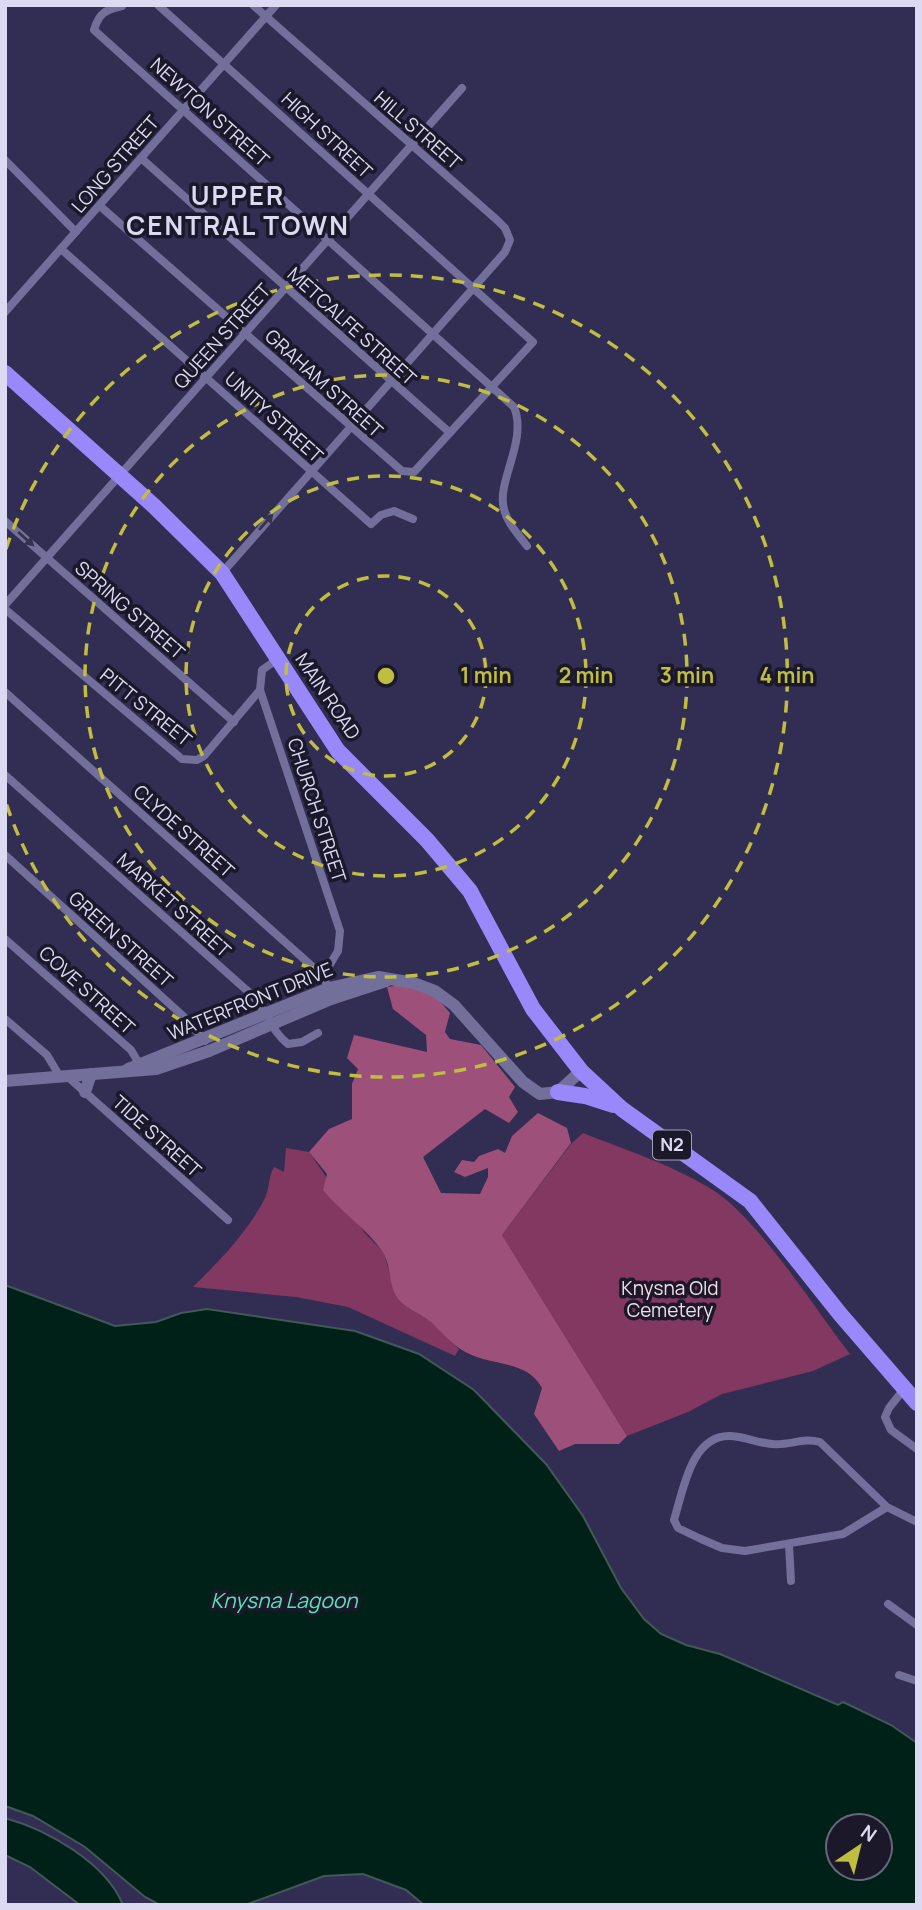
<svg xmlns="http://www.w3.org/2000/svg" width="922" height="1910" viewBox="0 0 922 1910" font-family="Manrope,sans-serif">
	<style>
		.green { fill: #823861 }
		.forest { fill: #9d517a }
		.water { fill: #002117; stroke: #425859; stroke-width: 2; fill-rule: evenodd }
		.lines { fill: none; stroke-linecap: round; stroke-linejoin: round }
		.street { stroke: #736f9b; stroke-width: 8 }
		.secondary { stroke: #736f9b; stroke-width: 12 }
		.highway { stroke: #9988f9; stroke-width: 16 }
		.oneway { fill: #35324b }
		.ring { fill: none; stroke: #c0be40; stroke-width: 3.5; stroke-dasharray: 12 9 }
		.labels { text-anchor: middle; stroke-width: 7; stroke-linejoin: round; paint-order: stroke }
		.shield { fill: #1a1829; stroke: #a2a0b6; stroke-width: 2 }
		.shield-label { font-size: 18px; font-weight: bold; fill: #dcdaf3 }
		.street-label { font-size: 19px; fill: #dcdaf3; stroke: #1a1829 }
		.park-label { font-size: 19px; fill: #f3dce7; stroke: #1a1829 }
		.water-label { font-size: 21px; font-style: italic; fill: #52e6b7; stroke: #1a1829 }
		.district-label { font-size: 26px; font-weight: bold; letter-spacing: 2px; fill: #dcdaf3; stroke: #1a1829 }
		.centre { fill: #c0be40; stroke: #1a1829; stroke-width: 3.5 }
		.ring-label { font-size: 21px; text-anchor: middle; font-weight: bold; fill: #c0be40; stroke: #1a1829; stroke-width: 7; stroke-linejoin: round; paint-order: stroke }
	</style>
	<rect width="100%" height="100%" fill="#322d52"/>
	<g class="green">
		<path d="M 583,1133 C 626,1150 678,1167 716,1192 C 761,1223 815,1309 850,1354 L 813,1371 L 722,1394 L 688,1412 L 627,1436 L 502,1235 L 571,1144 Z"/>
		<path d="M 286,1148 L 309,1152 L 364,1232 L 384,1253 L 395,1294 L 404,1305 L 429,1320 L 459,1349 L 455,1356 L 348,1307 L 296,1297 L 193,1287 C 221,1259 247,1233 265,1198 C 270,1188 268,1177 274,1167 L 284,1172 Z"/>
	</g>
	<path class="forest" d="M 402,985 L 433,993 L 450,1013 L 445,1032 L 450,1039 L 481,1045 L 515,1087 L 509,1097 L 518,1112 L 509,1123 L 485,1109 L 423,1157 L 441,1193 L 480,1194 L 488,1177 L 488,1168 L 465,1177 L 454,1172 L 462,1160 L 474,1162 L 479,1156 L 498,1149 L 505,1153 L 512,1136 L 538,1113 L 567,1128 L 571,1143 L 502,1235 L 627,1436 L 619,1444 L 575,1444 L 559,1451 L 534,1414 L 542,1388 C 525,1357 486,1368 459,1348 C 449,1341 440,1331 431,1322 C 419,1312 401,1308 394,1292 C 389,1280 390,1262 382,1251 C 366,1228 341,1212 323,1190 L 327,1174 L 309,1152 L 329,1129 L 352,1119 L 352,1084 L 358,1069 L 347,1058 L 354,1035 L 427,1052 L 426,1035 L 393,1009 L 387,987 Z"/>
	<g class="water">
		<path d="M 5,1285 L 115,1326 L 156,1322 L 181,1313 L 207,1309 L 355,1331 L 419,1354 L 474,1390 L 546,1464 L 583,1516 L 621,1588 L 644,1619 L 661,1634 L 686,1645 L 720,1654 L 838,1705 L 843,1702 L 891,1725 L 917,1743 L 917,1905 L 424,1905 L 406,1890 L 363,1874 L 324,1876 L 245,1905 L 160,1905 L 145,1897 L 85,1847 L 33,1816 L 5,1806 ZM 838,1826 L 880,1826 L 880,1868 L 838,1868 Z"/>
		<path d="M 5,1818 C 48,1830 106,1863 123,1905 L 80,1905 L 30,1867 L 5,1855 Z"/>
	</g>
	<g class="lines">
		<g class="street">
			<path d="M 122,6 C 105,10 99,13 94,30 L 514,407 C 528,441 496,482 504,509 C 507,523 519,535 527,546"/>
			<polyline points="141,158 449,432"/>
			<polyline points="5,160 76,232"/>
			<polyline points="100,206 402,471 414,472 533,342 158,5"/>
			<polyline points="61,249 371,524 381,515 394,511 413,519"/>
			<polyline points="5,312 276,5"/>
			<polyline points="5,521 234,722"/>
			<polyline points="222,573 505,252 510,240 505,228 497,220 253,5"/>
			<polyline points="5,605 462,88"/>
			<polyline points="5,609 182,759 197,760 204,756 260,690"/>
			<polyline points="278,659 262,670 260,690 340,931 338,951 323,976"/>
			<polyline points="5,692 323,976 329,990"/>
			<path d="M 5,775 L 252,995 C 266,1010 272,1032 288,1044 L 302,1042 L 318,1033"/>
			<polyline points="5,855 183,1016 205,1041"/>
			<polyline points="5,939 131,1050 140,1065"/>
			<polyline points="5,1019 47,1055 59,1075"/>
			<polyline points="68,1077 228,1220"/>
			<polyline points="904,1389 889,1408 885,1417 891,1430 917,1449"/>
			<path d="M 887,1507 L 843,1534 L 745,1551 L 722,1548 L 701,1539 L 678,1528 L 674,1520 C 683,1491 691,1436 729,1436 C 744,1436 757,1443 772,1444 C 790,1446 802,1437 820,1442 L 887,1507 L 917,1522"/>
			<polyline points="789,1545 791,1581"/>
			<polyline points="888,1604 917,1625"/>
			<polyline points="899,1675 917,1681"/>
		</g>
		<g class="secondary">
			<polyline points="128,1069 329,988 378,977 414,983 435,991 454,1005 523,1082 540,1094 558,1092 581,1071"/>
			<polyline points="5,1081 156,1069 209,1051 331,999 386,981"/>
			<polyline points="85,1092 91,1074"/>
		</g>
		<g class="highway">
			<polyline points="5,373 154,506 222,573 338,751 427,840 470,891 533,1009 581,1071 622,1109 750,1201 840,1314 917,1403"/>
			<polyline points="558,1092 585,1096 613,1105"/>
		</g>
	</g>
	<defs><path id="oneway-solid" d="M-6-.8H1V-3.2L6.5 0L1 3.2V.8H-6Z" transform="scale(1.75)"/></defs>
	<g class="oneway">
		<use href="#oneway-solid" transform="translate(266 522) rotate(-49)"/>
		<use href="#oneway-solid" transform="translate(26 539) rotate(42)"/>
	</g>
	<g class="ring">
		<circle cx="386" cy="676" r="100"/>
		<circle cx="386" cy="676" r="200"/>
		<circle cx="386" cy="676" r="301"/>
		<path d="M6 549A401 401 0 1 1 6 803"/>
	</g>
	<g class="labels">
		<rect class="shield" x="653" y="1130.5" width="38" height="29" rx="5"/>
		<g class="shield-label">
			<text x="672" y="1151">N2</text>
		</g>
		<g class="street-label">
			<text transform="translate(210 112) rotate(42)" y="7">NEWTON STREET</text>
			<text transform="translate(418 130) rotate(41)" y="7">HILL STREET</text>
			<text transform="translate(327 135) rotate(43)" y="7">HIGH STREET</text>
			<text transform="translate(115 164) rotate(-49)" y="7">LONG STREET</text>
			<text transform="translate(352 326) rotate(42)" y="7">METCALFE STREET</text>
			<text transform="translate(222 336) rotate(-48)" y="7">QUEEN STREET</text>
			<text transform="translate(324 383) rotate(42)" y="7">GRAHAM STREET</text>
			<text transform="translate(274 417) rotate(42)" y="7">UNITY STREET</text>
			<text transform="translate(130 610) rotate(41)" y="7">SPRING STREET</text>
			<text transform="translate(328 696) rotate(56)" y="7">MAIN ROAD</text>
			<text transform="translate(146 707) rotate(39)" y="7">PITT STREET</text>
			<text transform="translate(317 810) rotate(72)" y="7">CHURCH STREET</text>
			<text transform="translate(184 831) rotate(42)" y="7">CLYDE STREET</text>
			<text transform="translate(174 905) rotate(42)" y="7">MARKET STREET</text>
			<text transform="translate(121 939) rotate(42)" y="7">GREEN STREET</text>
			<text transform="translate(87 990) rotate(42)" y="7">COVE STREET</text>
			<text transform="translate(250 1001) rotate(-22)" y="7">WATERFRONT DRIVE</text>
			<text transform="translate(157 1136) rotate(42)" y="7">TIDE STREET</text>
		</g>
		<g class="park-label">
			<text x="670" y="1295">Knysna Old<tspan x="670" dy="22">Cemetery</tspan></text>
		</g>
		<g class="water-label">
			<text x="284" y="1608">Knysna Lagoon</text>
		</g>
		<g class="district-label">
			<text x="238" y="205">UPPER<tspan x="238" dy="30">CENTRAL TOWN</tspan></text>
		</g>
	</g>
	<circle cx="386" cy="676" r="10" class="centre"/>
	<g class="ring-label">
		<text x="486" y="683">1 min</text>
		<text x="586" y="683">2 min</text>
		<text x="687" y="683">3 min</text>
		<text x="787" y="683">4 min</text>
	</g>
	<rect width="922" height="1910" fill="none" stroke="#dcdaf3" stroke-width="14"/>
	<g transform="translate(859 1847) rotate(35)"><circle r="33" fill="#1a1829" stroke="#68667a" stroke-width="2"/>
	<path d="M0-5L12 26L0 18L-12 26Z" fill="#c0be40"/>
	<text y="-10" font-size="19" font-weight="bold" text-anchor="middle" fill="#dcdaf3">N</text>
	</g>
</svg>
